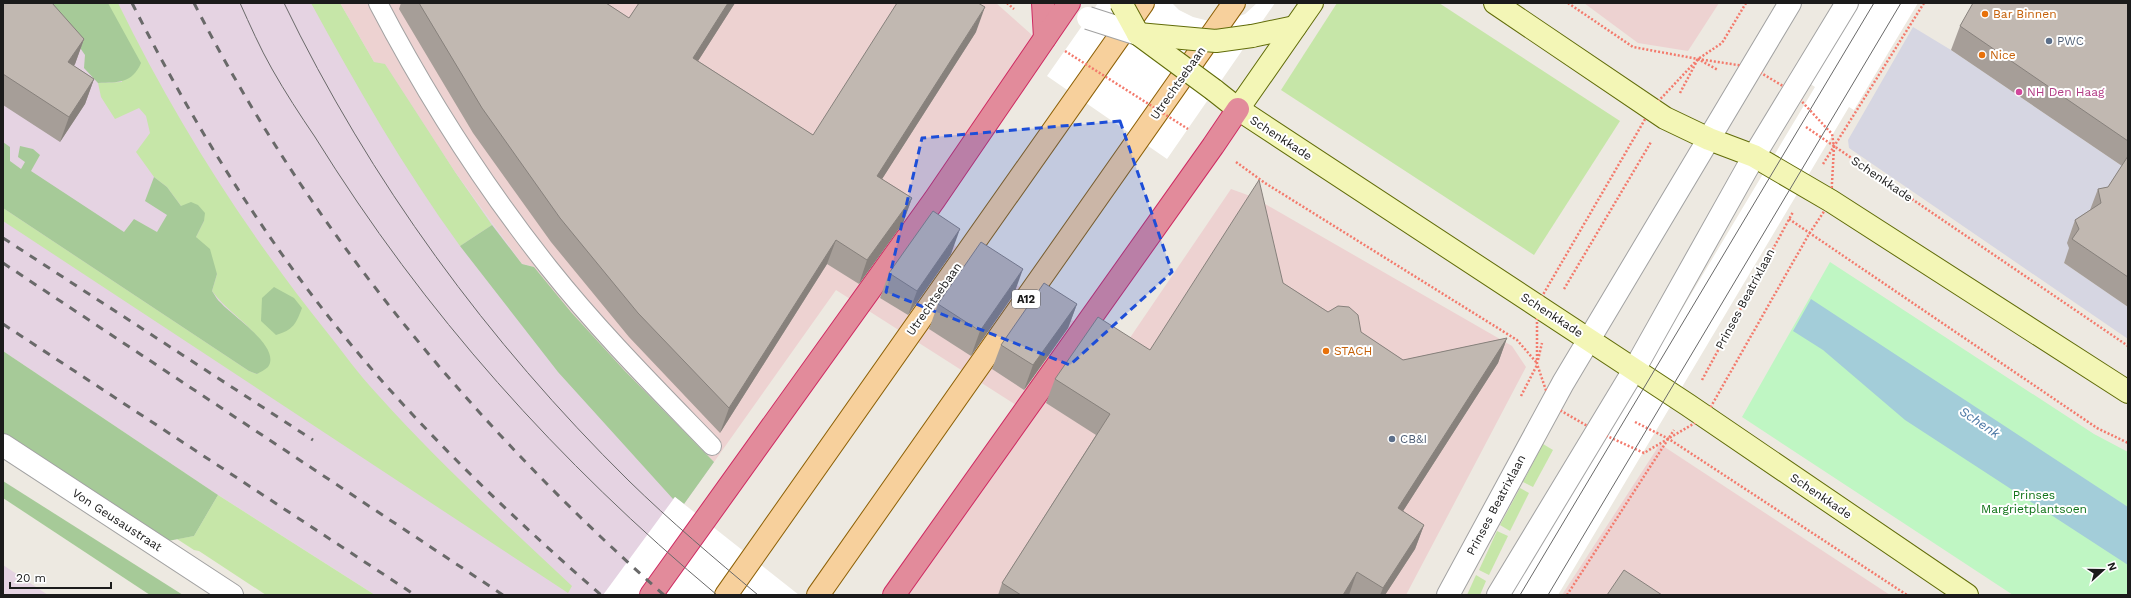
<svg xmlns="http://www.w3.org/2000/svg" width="2131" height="598" viewBox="0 0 2131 598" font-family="'Work Sans',sans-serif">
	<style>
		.commercial { fill: #edd2d1 }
		.industrial { fill: #e5d3e2 }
		.grass { fill: #c6e6a8 }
		.forest { fill: #a6ca98 }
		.park { fill: #bff6c3 }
		.plaza { fill: #d6d6e2 }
		.water { fill: #a3cdd9 }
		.pier { fill: #fff }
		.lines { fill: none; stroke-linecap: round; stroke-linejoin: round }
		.service-casing { stroke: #a2a2a2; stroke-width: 20 }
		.minor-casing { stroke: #a2a2a2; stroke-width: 24 }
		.tertiary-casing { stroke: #a2a2a2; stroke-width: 24 }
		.secondary-casing { stroke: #616c09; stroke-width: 24 }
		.primary-casing { stroke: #8d6006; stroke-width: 24 }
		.motorway-casing { stroke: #ce2b62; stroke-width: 24 }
		.path { stroke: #f37a6c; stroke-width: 2.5; stroke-dasharray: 2 2; stroke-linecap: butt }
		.service { stroke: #fff; stroke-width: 18 }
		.minor { stroke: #fff; stroke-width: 22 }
		.tertiary { stroke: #fff; stroke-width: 22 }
		.secondary { stroke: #f3f6b6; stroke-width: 22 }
		.primary { stroke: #f7d09c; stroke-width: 22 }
		.motorway { stroke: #e28b9b; stroke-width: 22 }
		.tram { stroke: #696969; stroke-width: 1 }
		.rail { stroke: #696969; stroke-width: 3; stroke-dasharray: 8 8; stroke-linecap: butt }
		.minor-bridge-casing { stroke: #a2a2a2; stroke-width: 24; stroke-linecap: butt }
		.secondary-bridge-casing { stroke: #616c09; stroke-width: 24; stroke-linecap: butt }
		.path-bridge { stroke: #f37a6c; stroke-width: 2.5; stroke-dasharray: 2 2; stroke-linecap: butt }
		.minor-bridge { stroke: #fff; stroke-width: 22 }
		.secondary-bridge { stroke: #f3f6b6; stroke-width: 22 }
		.wall { fill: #a69e98 }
		.shaded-wall { fill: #87817c }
		.building { fill: #c1b8b1; stroke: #87817c }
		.marked { fill: #1d4ed8; fill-opacity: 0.2; stroke: #1d4ed8; stroke-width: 3; stroke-dasharray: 8 5; stroke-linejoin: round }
		.food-dot { fill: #e8710a; stroke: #fff; stroke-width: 1.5 }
		.service-dot { fill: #5c6f8a; stroke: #fff; stroke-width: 1.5 }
		.hotel-dot { fill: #d1479c; stroke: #fff; stroke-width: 1.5 }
		.labels { text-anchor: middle; stroke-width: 4; stroke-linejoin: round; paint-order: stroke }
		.shield { fill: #fff; stroke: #5f5f5f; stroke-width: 1 }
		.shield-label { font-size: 11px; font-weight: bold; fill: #1b1b1b }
		.food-label { font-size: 12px; fill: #c56008; stroke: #fff; text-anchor: start }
		.service-label { font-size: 12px; fill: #4e5e75; stroke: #fff; text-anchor: start }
		.street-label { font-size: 12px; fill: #1b1b1b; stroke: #fff }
		.hotel-label { font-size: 12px; fill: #b23c85; stroke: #fff; text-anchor: start }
		.park-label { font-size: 12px; fill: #107318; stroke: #fff }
		.water-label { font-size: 13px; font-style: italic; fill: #4d79a6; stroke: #fff }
	</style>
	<rect width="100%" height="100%" fill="#ede9e1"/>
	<g class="commercial">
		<polygon points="340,3 996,3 1041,43 918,222 1121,351 1231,189 1253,197 1512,346 1526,367 1406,595 899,595 1027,412 836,290 714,462 624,370 571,312 534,267 522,264 455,172 422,122 374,62"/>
		<polygon points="1584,3 1719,3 1688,51 1638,43"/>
		<polygon points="1660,444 1890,595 1562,595"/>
	</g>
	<g class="industrial">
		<polygon points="3,3 340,3 374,62 385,64 455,172 522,264 534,267 571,312 624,370 714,462 684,504 791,595 375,595 218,495 3,351"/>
		<polygon points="3,565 48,595 3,595"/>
	</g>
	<g class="grass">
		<path d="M 108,3 L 118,3 C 175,120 245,230 326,331 C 343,352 359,375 378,395 C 439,463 506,524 572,586 L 568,593 L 3,221 L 3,208 L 249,371 L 257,374 L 270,362 C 262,329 230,316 212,291 L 217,274 L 196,237 L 204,221 L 181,206 L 167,187 L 154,177 L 136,152 L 150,133 L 146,116 L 139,108 L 115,119 L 101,97 L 98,83 L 122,82 L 115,19 Z"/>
		<path d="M 311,3 L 340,3 L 374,62 L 385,64 L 455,172 L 492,225 L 460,246 C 404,169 357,87 311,3 Z"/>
		<polygon points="1337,3 1439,3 1620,121 1534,255 1281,90"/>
		<polygon points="1543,444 1553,450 1533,487 1523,482"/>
		<polygon points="1520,488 1529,493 1510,531 1500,525"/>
		<polygon points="218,495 375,595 266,595 199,551 194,550 177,539 194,536"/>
		<polygon points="1497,531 1508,536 1489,575 1479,570"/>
		<polygon points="1476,575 1486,581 1480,595 1467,595"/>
	</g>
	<g class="forest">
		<path d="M 49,3 L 108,3 L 141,63 C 132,84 118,82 98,83 L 84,68 L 85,55 Z"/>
		<path d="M 3,142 L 10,147 L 10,161 L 21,169 L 25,162 L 18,157 L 20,146 L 33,149 L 40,155 L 31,171 L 124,232 L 134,219 L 157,232 L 167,215 L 145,201 L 154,177 L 167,187 L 181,206 L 191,202 L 198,205 L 205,213 L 204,221 L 196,237 L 210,249 L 217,274 L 212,291 C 215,295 217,300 221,303 C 231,315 282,347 268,367 C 265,370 260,372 257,374 L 249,371 L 3,208 Z"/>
		<polygon points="492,225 522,264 534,267 571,312 624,370 714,462 684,504 675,497 673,499 558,372 460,246"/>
		<path d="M 274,287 L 294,298 L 302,308 C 296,324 293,330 276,335 L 261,321 L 262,298 Z"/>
		<polygon points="3,351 218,495 194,536 168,541 3,433"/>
		<polygon points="3,481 183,595 150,595 3,498"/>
	</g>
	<polygon class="park" points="1830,262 2094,434 2128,452 2128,595 2013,595 1742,417"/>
	<polygon class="plaza" points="1913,27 1951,50 2128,170 2069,250 2064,263 2128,307 2128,339 1849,148 1848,140"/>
	<polygon class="water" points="1811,299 2128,507 2128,565 1905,420 1823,350 1793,331"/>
	<g class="pier">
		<polygon points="1098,3 1172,3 1179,10 1193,17 1209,21 1226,21 1245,14 1257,3 1275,3 1167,159 1047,76"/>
		<polygon points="1857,3 1918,3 1854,110 1849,107 1558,595 1511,595 1815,87 1809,83"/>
		<polygon points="675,497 684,504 799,595 603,595"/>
	</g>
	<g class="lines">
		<defs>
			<path id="service" d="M 378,3 C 426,95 484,186 549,268 C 599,331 656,388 712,446"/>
			<polyline id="minor" points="3,445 232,595"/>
			<g id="tertiary">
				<polyline points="1448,595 1563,383 1790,3"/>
				<polyline points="1498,595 1634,370 1754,156 1847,3"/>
			</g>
			<g id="secondary">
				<polyline points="1495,3 1665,118 1709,139 1754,156 1831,201 2128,392"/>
				<polyline points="1252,36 1295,27"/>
				<polyline points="1214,90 1238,109 1688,405 1967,595"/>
				<polyline points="1238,109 1312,3"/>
			</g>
			<g id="primary">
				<polyline points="726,595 1143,3"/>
				<polyline points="818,595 1234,3"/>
			</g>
			<g id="motorway">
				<polyline points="1043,3 1045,38"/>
				<polyline points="651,595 935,199 1069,3"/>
				<polyline points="894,595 1213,146 1238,109"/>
			</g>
		</defs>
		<use href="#service" class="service-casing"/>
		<use href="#minor" class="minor-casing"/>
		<use href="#tertiary" class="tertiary-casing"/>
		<use href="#secondary" class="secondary-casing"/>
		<use href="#primary" class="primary-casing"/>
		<use href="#motorway" class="motorway-casing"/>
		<g class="path">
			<polyline points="1007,3 1014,9"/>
			<polyline points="1568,3 1633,47 1698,59 1718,70"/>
			<polygon points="1698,59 1751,67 1793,92 1832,134 1834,147 1831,201 1809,234 1705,417 1644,453 1596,431 1551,405 1537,364 1537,305 1651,109"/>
			<polyline points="1680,93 1698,59 1722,43 1746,3"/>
			<polyline points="1806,127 2128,346"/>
			<polyline points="1236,162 1265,183 1517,340 1537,363"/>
			<polyline points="1823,164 1924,3"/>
			<polyline points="1789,219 2097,428 2128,443"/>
			<polyline points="1564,289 1651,142"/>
			<polyline points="1538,360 1542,343"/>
			<polyline points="1702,380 1793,212"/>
			<polyline points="1521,396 1537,365"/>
			<polyline points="1635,422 1669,439 1907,595"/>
			<polyline points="1567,595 1674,430"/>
		</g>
		<use href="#service" class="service"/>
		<use href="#minor" class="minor"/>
		<use href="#tertiary" class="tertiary"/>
		<use href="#secondary" class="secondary"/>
		<use href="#primary" class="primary"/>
		<use href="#motorway" class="motorway"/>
		<g class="tram">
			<path d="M 240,3 C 250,25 260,48 272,69 C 285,92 300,115 315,137 C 425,314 558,462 717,595"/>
			<path d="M 284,3 C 370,181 488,342 629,481 C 670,521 714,558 758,595"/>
			<polyline points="1520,595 1874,3"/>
			<polyline points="1548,595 1901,3"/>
		</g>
		<g class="rail">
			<path d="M 132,3 C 204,146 292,283 400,401 C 463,470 531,534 601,595"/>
			<path d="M 194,3 C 309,229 475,427 664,595"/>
			<polyline points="3,238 313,440"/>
			<polyline points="3,263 503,595"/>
			<polyline points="3,324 415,595"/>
		</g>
		<defs>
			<polyline id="minor-bridge" points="1088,18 1138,34"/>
			<g id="secondary-bridge">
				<polyline points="1121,3 1138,34 1214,90"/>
				<polyline points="1138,34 1216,41 1252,36"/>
			</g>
		</defs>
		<use href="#minor-bridge" class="minor-bridge-casing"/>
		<use href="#secondary-bridge" class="secondary-bridge-casing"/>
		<polyline class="path-bridge" points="1065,51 1188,129"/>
		<use href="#minor-bridge" class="minor-bridge"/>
		<use href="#secondary-bridge" class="secondary-bridge"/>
	</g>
	<g class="wall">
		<polygon points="3,3 84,39 75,64 74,66 94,79 85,104 60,142 3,105"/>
		<polygon points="401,3 606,3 629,18 639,3 735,3 698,61 813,135 976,32 882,179 912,198 903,223 859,284 827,264 720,433 629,337 551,242 473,133 399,9"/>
		<polygon points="2128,3 2128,307 2064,263 2069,248 2067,243 2075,220 2090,210 2098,189 2108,187 2122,166 1951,50 1960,26"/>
		<polygon points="951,254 908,315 880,298 889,273"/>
		<polygon points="1283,283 1403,360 1507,338 1498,363 1403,511 1424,525 1415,549 1385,595 998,595 1002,583 1096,435 1046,403 1055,379 1150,350"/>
		<polygon points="1014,294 971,356 929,329 938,304"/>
		<polygon points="1077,304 1068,328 1024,390 992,369 1001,345"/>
	</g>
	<g class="shaded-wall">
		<polygon points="728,3 735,3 684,83 693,58"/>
		<polygon points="985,7 976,32 868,201 877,176"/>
		<polygon points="84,39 75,64 59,86 68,62"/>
		<polygon points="94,79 85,104 60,142 69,117"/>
		<polygon points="912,198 903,223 859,284 867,260"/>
		<polygon points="960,229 951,254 908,315 917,291"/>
		<polygon points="836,240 827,264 720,433 729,408"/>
		<polygon points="1023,269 1014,294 971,356 980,331"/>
		<polygon points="1077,304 1068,328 1024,390 1033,365"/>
		<polygon points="1507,338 1498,363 1389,533 1398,508"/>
		<polygon points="1424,525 1415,549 1385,595 1380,595 1383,588"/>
		<polygon points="1357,572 1349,595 1343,595"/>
	</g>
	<g class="building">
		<polygon points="3,3 52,3 84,39 68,62 94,79 69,117 3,74"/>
		<polygon points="419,3 606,3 629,18 639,3 728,3 693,58 813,135 897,3 978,3 985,7 877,176 912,198 867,260 836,240 729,408 638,313 560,218 482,108"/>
		<polygon points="1973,3 2128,3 2128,141 1960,26"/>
		<polygon points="2128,156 2128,277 2072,239 2079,229 2075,220 2101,203 2098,189 2108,187"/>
		<polygon points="1259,180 1283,283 1328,312 1338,306 1349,307 1358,315 1361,332 1403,360 1507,338 1398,508 1424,525 1383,588 1357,572 1343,595 1021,595 1002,583 1110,414 1055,379 1098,317 1150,350"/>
		<polygon points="933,211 960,229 917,291 889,273"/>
		<polygon points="981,242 1023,269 980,331 938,304"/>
		<polygon points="1044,283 1077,304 1033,365 1001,345"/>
		<polygon points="1624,570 1662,595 1607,595"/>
	</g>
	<path class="marked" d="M 1120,121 L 1172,272 L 1070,365 L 886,292 L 922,138 Z"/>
	<g class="food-dot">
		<circle cx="1985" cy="14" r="4"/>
		<circle cx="1982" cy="55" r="4"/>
		<circle cx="1326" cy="351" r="4"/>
	</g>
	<g class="service-dot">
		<circle cx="2049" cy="41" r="4"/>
		<circle cx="1392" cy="439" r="4"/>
	</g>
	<circle class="hotel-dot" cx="2019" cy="92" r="4"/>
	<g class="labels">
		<rect class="shield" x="1012" y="290" width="28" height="18" rx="3"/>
		<g class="shield-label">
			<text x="1026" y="303">A12</text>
		</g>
		<g class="food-label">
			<text x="1993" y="18">Bar Binnen</text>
			<text x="1990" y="59">Nice</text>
			<text x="1334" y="355">STACH</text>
		</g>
		<g class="service-label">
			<text x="2057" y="45">PWC</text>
			<text x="1400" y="443">CB&amp;I</text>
		</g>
		<g class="street-label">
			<text transform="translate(1178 83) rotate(-55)" y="4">Utrechtsebaan</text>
			<text transform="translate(1281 138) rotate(33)" y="4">Schenkkade</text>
			<text transform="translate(1882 179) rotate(34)" y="4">Schenkkade</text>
			<text transform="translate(934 299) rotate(-55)" y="4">Utrechtsebaan</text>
			<text transform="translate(1745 299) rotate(-62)" y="4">Prinses Beatrixlaan</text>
			<text transform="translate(1552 315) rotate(33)" y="4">Schenkkade</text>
			<text transform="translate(1821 496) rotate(34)" y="4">Schenkkade</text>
			<text transform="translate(1496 505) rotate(-62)" y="4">Prinses Beatrixlaan</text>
			<text transform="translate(117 520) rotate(33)" y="4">Von Geusaustraat</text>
		</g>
		<g class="hotel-label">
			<text x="2027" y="96">NH Den Haag</text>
		</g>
		<g class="park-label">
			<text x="2034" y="499">Prinses<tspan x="2034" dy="14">Margrietplantsoen</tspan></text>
		</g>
		<g class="water-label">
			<text transform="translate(1980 422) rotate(34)" y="5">Schenk</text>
		</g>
	</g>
	<rect width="2131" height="598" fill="none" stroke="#1b1b1b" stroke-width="8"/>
	<g transform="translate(2103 570) rotate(69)" stroke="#ffffff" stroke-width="3" paint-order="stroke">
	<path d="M0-3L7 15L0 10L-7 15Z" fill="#1b1b1b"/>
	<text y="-6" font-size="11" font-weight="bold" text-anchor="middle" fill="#1b1b1b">N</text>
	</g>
	<path d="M10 582v6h101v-6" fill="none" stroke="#1b1b1b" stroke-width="2"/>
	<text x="16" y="582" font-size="12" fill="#1b1b1b" stroke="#ffffff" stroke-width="3" paint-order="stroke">20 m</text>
</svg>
